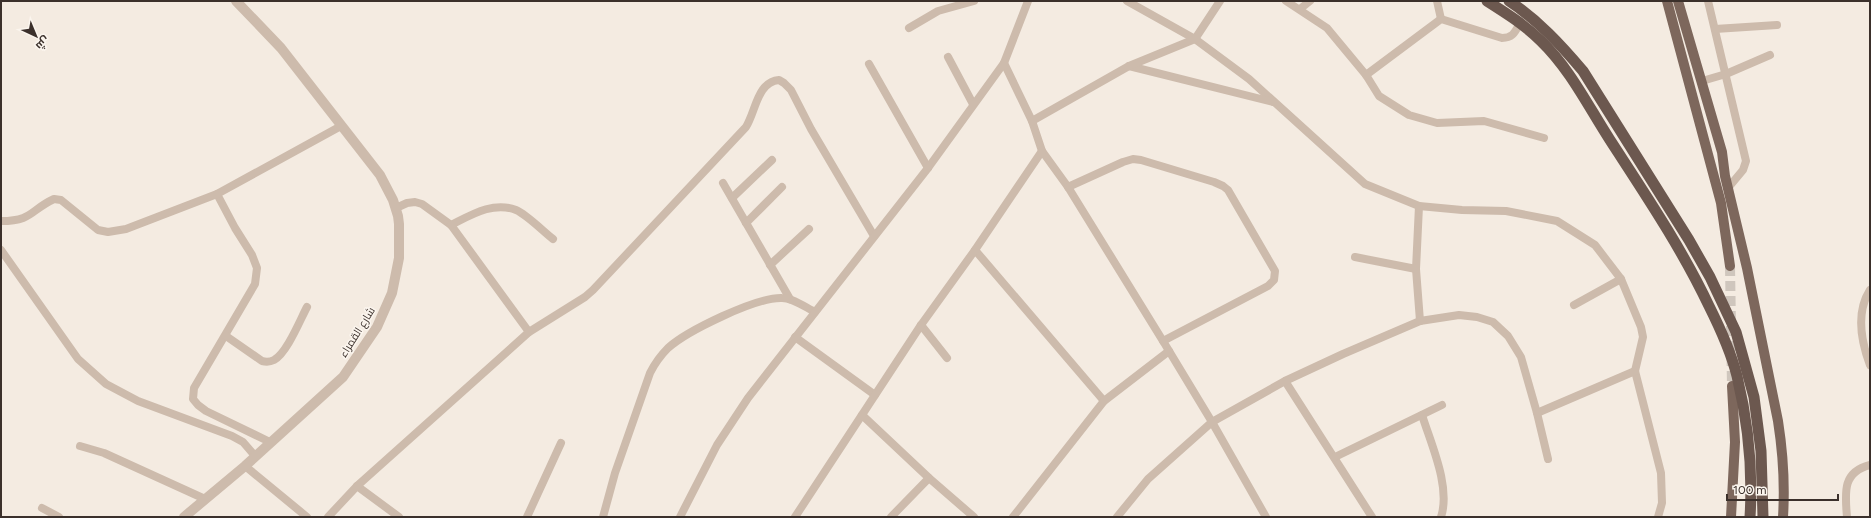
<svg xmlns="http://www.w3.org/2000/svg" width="1871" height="518" viewBox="0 0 1871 518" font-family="Figtree,Cairo,sans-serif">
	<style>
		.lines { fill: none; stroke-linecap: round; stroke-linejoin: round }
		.primary-tunnel { stroke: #cfc6bd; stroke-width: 10; stroke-dasharray: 10 5; stroke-linecap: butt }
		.minor { stroke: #cdbbac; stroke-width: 8 }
		.tertiary { stroke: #cdbbac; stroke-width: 10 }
		.primary { stroke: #7d675c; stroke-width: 10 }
		.trunk { stroke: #6c584f; stroke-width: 11 }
		.labels { text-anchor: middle; stroke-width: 3; stroke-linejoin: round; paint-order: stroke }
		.street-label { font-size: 11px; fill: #3b302b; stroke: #fbf5ee }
	</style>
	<rect width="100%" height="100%" fill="#f4ebe1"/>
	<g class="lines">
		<polyline class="primary-tunnel" points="1730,266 1732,386"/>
		<g class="minor">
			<polyline points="1127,1 1195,39 1249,79 1365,184 1419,206 1462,210 1506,211 1557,221 1595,245 1621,279 1641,327 1643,337 1635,371 1661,473 1662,503 1658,517"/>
			<polyline points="1286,1 1327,28 1366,75 1379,96 1409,115 1437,123 1484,121 1544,138"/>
			<polyline points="1437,1 1441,19"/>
			<polyline points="1708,1 1746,161 1743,170 1728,188"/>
			<polyline points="1300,9 1310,1"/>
			<polyline points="909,28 938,11 974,1"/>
			<polyline points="1715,29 1777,25"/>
			<polyline points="948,57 973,104"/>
			<polyline points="1004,63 1032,121 1042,151 1068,187 1163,341 1212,422 1266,517"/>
			<polyline points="869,64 928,168"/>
			<polyline points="1129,66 1273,102"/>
			<path d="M 1366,75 L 1441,19 L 1502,38 C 1513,38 1515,32 1520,23"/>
			<polyline points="1702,81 1726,74 1770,55"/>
			<polyline points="1032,121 1129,66 1195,39 1220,1"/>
			<polyline points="723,183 790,299"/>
			<polyline points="1068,187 1123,162 1133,159 1141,160 1214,182 1223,186 1228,190 1275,271 1274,280 1268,286 1163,341"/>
			<polyline points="217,194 235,228 252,255 257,268 255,284 194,388 193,399 198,405 206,411 270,442"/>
			<polyline points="732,198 772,160"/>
			<polyline points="1419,206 1416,269 1420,321"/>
			<polyline points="396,208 407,203 415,202 422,204 451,225 529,332"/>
			<path d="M 1,221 C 33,221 30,210 54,199 L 61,200 L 98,230 L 108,232 L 126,229 L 217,194 L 341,126"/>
			<polyline points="746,223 782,187"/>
			<path d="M 451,225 C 471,215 493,201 516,210 C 526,214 544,232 553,239"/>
			<polyline points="1,250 78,359 106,384 138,401 232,436 243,442 255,456"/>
			<polyline points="975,250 1104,401"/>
			<polyline points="1355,257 1416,269"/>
			<polyline points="770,265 809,229"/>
			<path d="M 1870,290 C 1856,312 1861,341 1870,365"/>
			<polyline points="1574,305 1621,279"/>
			<polyline points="921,325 947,358"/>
			<path d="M 226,336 L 262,361 C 266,362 270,362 274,360 C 287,353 300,320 307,307"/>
			<polyline points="795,337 875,395"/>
			<polyline points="1285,381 1372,517"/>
			<polyline points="1537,413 1635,371"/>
			<polyline points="862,415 929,478 974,517"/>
			<path d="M 1422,415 C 1431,444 1451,487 1441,517"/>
			<polyline points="80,446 104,453 205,499"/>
			<polyline points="1335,457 1442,405"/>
			<polyline points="245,466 307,517"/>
			<polyline points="357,486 399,517"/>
			<polyline points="42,508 59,517"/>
			<path d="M 328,517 L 357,486 L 529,332 L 585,297 L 593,290 L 746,127 C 756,111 757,82 779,80 L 784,83 L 791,90 L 811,129 L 874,236"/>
			<polyline points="527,517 561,443"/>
			<path d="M 603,517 L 615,473 L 650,373 C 655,363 660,356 668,348 C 687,331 756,297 782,298 C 793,298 805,307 815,312"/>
			<polyline points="680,517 717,445 748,398 928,168 1004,63 1028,1"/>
			<polyline points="795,517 921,325 975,250 1042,151"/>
			<polyline points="891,517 929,478"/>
			<polyline points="1013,517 1104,401 1169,351"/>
			<polyline points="1117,517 1148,479 1212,422 1285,381 1343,354 1420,321 1459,315 1477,317 1493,322 1508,336 1521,357 1537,413 1548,459"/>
			<path d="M 1847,517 C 1845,493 1842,472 1870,465"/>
		</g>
		<polyline class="tertiary" points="184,517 245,466 343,377 377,327 392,293 399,258 399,224 398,216 393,200 380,175 281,48 236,1"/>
		<g class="primary">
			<polyline points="1667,1 1721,203 1730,266"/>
			<path d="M 1678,1 L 1722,152 L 1725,176 L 1747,268 L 1778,421 C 1783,453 1785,485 1783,517"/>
			<polyline points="1731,517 1735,442 1732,386"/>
		</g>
		<g class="trunk">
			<path d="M 1487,1 C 1506,13 1525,25 1541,41 C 1570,69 1588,106 1610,140 C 1645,194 1681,247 1709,306 C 1720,328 1731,352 1737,376 C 1748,422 1753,470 1750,517"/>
			<path d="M 1509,1 C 1538,20 1561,45 1583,71 L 1689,240 L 1710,277 L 1736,332 L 1754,397 L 1761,451 L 1763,517"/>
		</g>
	</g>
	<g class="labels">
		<g class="street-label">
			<text transform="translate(357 332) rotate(-58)" y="4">شارع القمراء</text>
		</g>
	</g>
	<rect width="1871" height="518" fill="none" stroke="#3b302b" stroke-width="4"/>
	<g transform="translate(36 36) rotate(136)" stroke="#fbf5ee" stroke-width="3" paint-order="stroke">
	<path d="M0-3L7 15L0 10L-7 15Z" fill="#3b302b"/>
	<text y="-6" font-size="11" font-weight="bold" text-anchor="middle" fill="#3b302b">ش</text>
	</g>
	<path d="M1727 494v6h111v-6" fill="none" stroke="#3b302b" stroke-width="2"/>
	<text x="1733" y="494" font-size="12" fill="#3b302b" stroke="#fbf5ee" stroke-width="3" paint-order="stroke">100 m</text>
</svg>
